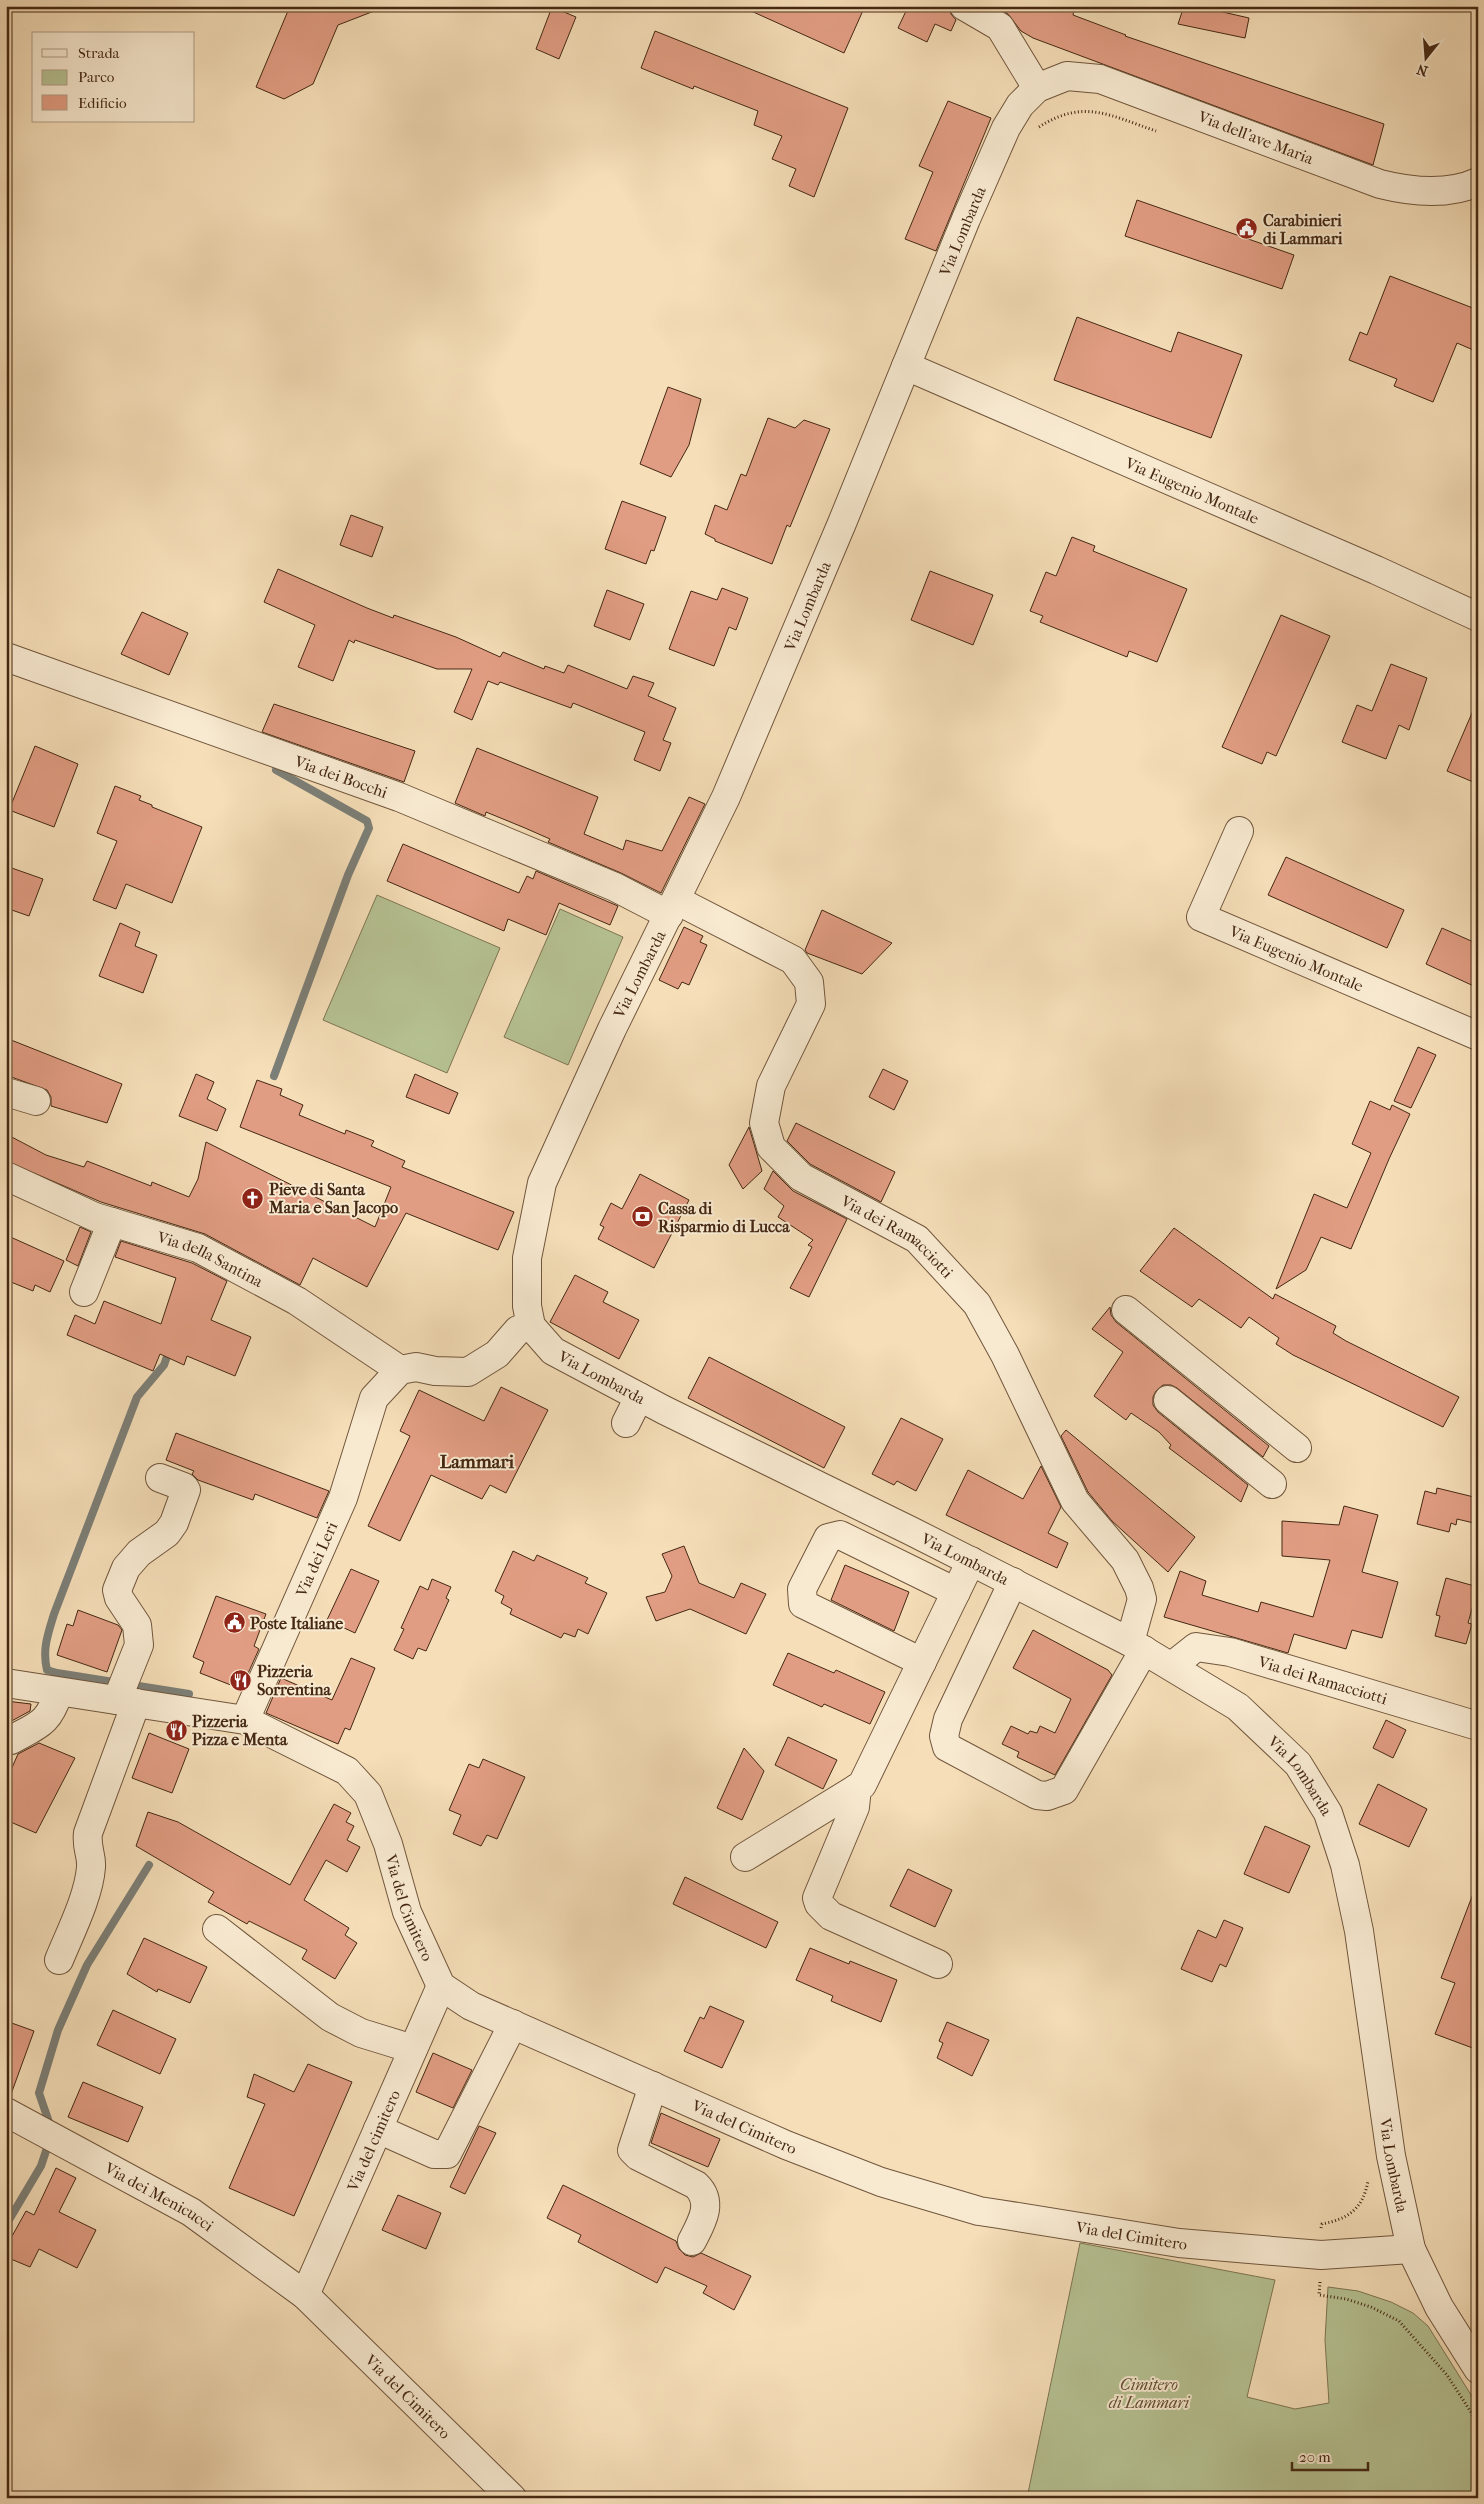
<svg xmlns="http://www.w3.org/2000/svg" width="1484" height="2504" viewBox="0 0 1484 2504" font-family="'IM FELL French Canon',serif">
	<style>
		.green { fill: #b6c293; stroke: #7e7553 }
		.lines { fill: none; stroke-linecap: round; stroke-linejoin: round }
		.stream { stroke: #7c7f77; stroke-width: 8 }
		.building { fill: #e19d83; stroke: #452813 }
		.minor-casing { stroke: #71563c; stroke-width: 30 }
		.path { stroke: #452813; stroke-width: 3; stroke-dasharray: 1 2.5; stroke-linecap: butt }
		.minor { stroke: #f8ead1; stroke-width: 28 }
		.labels { text-anchor: middle; stroke-width: 4; stroke-linejoin: round; paint-order: stroke }
		.street-label { font-size: 16px; fill: #452813; stroke: #f8ead1 }
		.poi-label { font-size: 16px; font-weight: bold; fill: #452813; stroke: #f8ead1; text-anchor: start }
		.park-label { font-size: 16px; font-style: italic; fill: #614e33; stroke: #f8ead1 }
		.quarter-label { font-size: 19px; font-weight: bold; fill: #452813; stroke: #f8ead1 }
	</style>
	<rect width="100%" height="100%" fill="#f5deb8"/>
	<filter id="stains"><feTurbulence type="fractalNoise" baseFrequency=".004" numOctaves="4"/><feColorMatrix values="0 0 0 0 .2 0 0 0 0 .09 0 0 0 0 .02 0 0 0 .5 -.17"/></filter>
	<radialGradient id="worn" r=".72"><stop offset=".6" stop-color="#630" stop-opacity="0"/><stop offset="1" stop-color="#630" stop-opacity=".3"/></radialGradient>
	<g class="green">
		<polygon points="377,895 500,948 447,1073 323,1020"/>
		<polygon points="560,909 623,937 568,1065 504,1037"/>
		<polygon points="1080,2243 1275,2280 1247,2397 1295,2409 1329,2403 1325,2340 1328,2287 1358,2291 1391,2302 1413,2313 1428,2326 1478,2406 1478,2498 1027,2498"/>
	</g>
	<g class="lines">
		<g class="stream">
			<polyline points="274,1076 348,875 369,828 367,821 276,770"/>
			<path d="M 170,1348 L 164,1365 L 137,1397 L 54,1614 C 48,1634 42,1649 47,1670 L 57,1673 L 189,1694"/>
			<polyline points="50,2125 39,2093 58,2030 87,1965 149,1865"/>
			<polyline points="6,2225 41,2166 48,2145"/>
		</g>
	</g>
	<g class="building">
		<polygon points="290,6 382,8 338,25 313,84 284,99 256,87"/>
		<polygon points="740,6 865,6 844,53"/>
		<polygon points="895,6 948,6 951,14 956,20 951,31 935,24 927,42 898,28 906,11"/>
		<polygon points="995,6 1075,6 1073,15 1126,35 1125,36 1384,124 1373,165 1033,38 1021,31 1008,14"/>
		<polygon points="1184,6 1215,6 1214,10 1249,18 1245,38 1178,24"/>
		<polygon points="552,7 576,17 559,59 536,49"/>
		<polygon points="655,31 848,108 814,197 789,186 796,169 772,159 782,136 754,125 758,111 694,86 693,89 641,68"/>
		<polygon points="948,101 991,118 936,251 905,239 933,172 919,166"/>
		<polygon points="1137,200 1294,255 1282,289 1125,236"/>
		<polygon points="1390,276 1478,310 1478,352 1457,343 1433,402 1394,386 1397,379 1349,360 1360,332 1367,335"/>
		<polygon points="1077,317 1171,352 1178,332 1242,355 1211,438 1054,380"/>
		<polygon points="668,387 701,399 689,445 671,477 640,464"/>
		<polygon points="768,418 795,428 804,420 830,429 790,527 787,525 772,564 715,541 715,539 705,534 715,505 727,510 741,474 746,476"/>
		<polygon points="622,501 666,517 654,551 651,550 646,564 605,549"/>
		<polygon points="351,515 383,527 372,557 340,545"/>
		<polygon points="1072,537 1095,546 1093,551 1187,589 1157,662 1129,651 1127,657 1040,622 1043,616 1030,611 1046,572 1056,576"/>
		<polygon points="278,569 367,608 393,618 394,615 456,637 500,657 503,652 544,669 545,666 564,673 568,665 627,689 633,676 654,683 648,696 676,708 663,740 671,743 660,771 634,760 645,732 573,703 571,708 500,682 498,685 488,681 472,720 454,712 472,669 437,669 355,640 354,643 349,640 333,681 298,667 315,625 264,602"/>
		<polygon points="930,571 993,595 973,645 911,620"/>
		<polygon points="722,588 748,598 736,630 729,627 714,666 669,649 691,591 717,600"/>
		<polygon points="607,590 644,604 630,640 594,626"/>
		<polygon points="142,612 188,633 169,675 121,654"/>
		<polygon points="1281,615 1330,636 1276,756 1267,752 1262,764 1222,747"/>
		<polygon points="1391,664 1427,678 1409,730 1399,725 1386,759 1342,742 1357,705 1372,711"/>
		<polygon points="1478,699 1478,784 1447,771"/>
		<polygon points="274,704 415,751 404,782 262,732"/>
		<polygon points="35,746 78,764 54,827 9,810"/>
		<polygon points="477,748 598,797 584,834 623,850 626,840 662,851 689,797 705,804 661,893 621,873 548,842 550,839 525,828 486,812 485,816 455,803"/>
		<polygon points="115,786 141,796 139,800 152,805 152,807 202,827 172,903 126,884 116,909 93,900 117,841 97,833"/>
		<polygon points="403,844 519,893 527,876 533,879 536,871 618,906 610,925 559,903 546,935 508,919 504,931 387,881"/>
		<polygon points="1286,857 1404,910 1387,948 1268,895"/>
		<polygon points="6,866 43,879 29,916 6,908"/>
		<polygon points="822,910 892,943 862,974 807,953 805,950"/>
		<polygon points="120,923 140,932 135,946 157,955 143,993 99,976"/>
		<polygon points="684,927 703,936 700,942 707,945 689,985 682,982 678,989 659,980"/>
		<polygon points="1442,928 1478,944 1478,988 1426,964"/>
		<polygon points="6,1038 122,1084 107,1123 51,1106 51,1097 47,1090 6,1075"/>
		<polygon points="1418,1047 1436,1055 1411,1108 1394,1101"/>
		<polygon points="883,1069 908,1081 894,1110 869,1097"/>
		<polygon points="196,1074 214,1082 207,1099 226,1109 217,1131 179,1116"/>
		<polygon points="415,1074 458,1093 449,1114 406,1097"/>
		<polygon points="257,1080 282,1089 280,1095 303,1105 299,1115 345,1134 346,1130 374,1141 371,1146 405,1161 402,1167 514,1212 498,1250 406,1213 367,1287 313,1258 300,1285 205,1234 101,1202 6,1161 6,1134 46,1155 84,1167 87,1161 151,1186 152,1182 189,1197 198,1179 206,1142 375,1227 391,1187 240,1127"/>
		<polygon points="1370,1101 1390,1110 1392,1105 1410,1114 1389,1159 1351,1249 1321,1237 1306,1270 1276,1289 1314,1194 1347,1208 1371,1153 1352,1144"/>
		<polygon points="796,1123 895,1172 881,1202 810,1164 787,1141"/>
		<polygon points="749,1127 762,1171 743,1189 729,1165"/>
		<polygon points="773,1171 793,1191 847,1219 809,1297 790,1288 812,1247 808,1245 813,1240 778,1217 784,1206 764,1189"/>
		<polygon points="640,1174 689,1200 654,1268 598,1239 604,1227 600,1225 611,1203 622,1209"/>
		<polygon points="80,1227 91,1232 78,1266 66,1260"/>
		<polygon points="1174,1228 1273,1299 1275,1294 1336,1326 1333,1333 1346,1341 1459,1397 1443,1427 1293,1355 1276,1344 1279,1338 1249,1317 1241,1328 1199,1299 1192,1307 1140,1271"/>
		<polygon points="6,1235 64,1261 50,1292 35,1285 33,1291 6,1280"/>
		<polygon points="121,1241 192,1263 227,1281 211,1320 251,1337 235,1376 187,1356 184,1365 160,1354 153,1371 67,1335 75,1315 95,1324 104,1301 161,1324 176,1278 115,1257"/>
		<polygon points="575,1275 608,1292 603,1302 639,1320 619,1359 550,1322"/>
		<polygon points="1110,1307 1111,1315 1116,1322 1269,1446 1263,1457 1177,1388 1171,1385 1163,1385 1156,1391 1153,1397 1153,1405 1158,1412 1248,1485 1241,1502 1169,1448 1171,1445 1159,1432 1131,1413 1126,1420 1094,1396 1123,1352 1092,1329"/>
		<polygon points="709,1357 845,1427 824,1468 688,1398"/>
		<polygon points="501,1387 548,1410 506,1493 490,1485 482,1499 431,1475 400,1541 368,1526 410,1436 400,1431 419,1390 484,1421"/>
		<polygon points="901,1418 943,1439 916,1491 897,1481 894,1485 872,1474"/>
		<polygon points="1066,1430 1195,1537 1168,1572 1112,1521 1088,1492 1061,1436"/>
		<polygon points="176,1433 329,1491 317,1518 255,1494 253,1500 198,1480 192,1474 194,1471 166,1460"/>
		<polygon points="1041,1466 1061,1507 1048,1533 1068,1543 1057,1568 946,1515 968,1470 1023,1499"/>
		<polygon points="1437,1488 1478,1498 1478,1524 1457,1519 1456,1525 1451,1523 1449,1532 1417,1524 1425,1491 1436,1494"/>
		<polygon points="1344,1506 1378,1515 1362,1572 1398,1582 1382,1638 1352,1630 1346,1649 1294,1634 1288,1653 1164,1617 1180,1571 1206,1581 1202,1595 1258,1612 1261,1602 1313,1617 1330,1560 1282,1556 1282,1521 1339,1525"/>
		<polygon points="684,1546 699,1583 734,1598 741,1583 766,1594 746,1634 690,1609 656,1621 646,1597 665,1592 672,1576 662,1554"/>
		<polygon points="513,1551 534,1561 537,1555 588,1578 585,1583 607,1593 588,1634 578,1629 575,1637 564,1633 561,1638 510,1614 512,1609 501,1603 504,1596 495,1591"/>
		<polygon points="845,1565 909,1592 894,1631 831,1600"/>
		<polygon points="351,1569 379,1581 355,1633 327,1620"/>
		<polygon points="1446,1578 1478,1587 1468,1623 1472,1624 1466,1644 1435,1636 1440,1616 1436,1615"/>
		<polygon points="432,1579 451,1587 446,1598 449,1600 426,1651 418,1648 413,1659 394,1650 404,1629 401,1628 420,1586 428,1590"/>
		<polygon points="216,1596 266,1614 254,1646 259,1649 241,1689 200,1673 204,1662 193,1657"/>
		<polygon points="78,1610 118,1625 122,1630 107,1672 57,1655 67,1624 73,1626"/>
		<polygon points="1033,1630 1108,1670 1112,1675 1055,1775 1017,1757 1019,1752 1002,1744 1011,1726 1028,1734 1030,1731 1037,1733 1040,1726 1055,1733 1071,1699 1013,1668"/>
		<polygon points="788,1653 834,1673 836,1670 885,1692 870,1724 824,1704 822,1707 773,1685"/>
		<polygon points="351,1658 375,1668 350,1730 345,1728 338,1744 266,1713 281,1678 332,1700"/>
		<polygon points="6,1701 31,1704 30,1711 6,1724"/>
		<polygon points="1386,1720 1406,1730 1393,1758 1373,1748"/>
		<polygon points="149,1733 189,1749 172,1793 132,1778"/>
		<polygon points="788,1737 837,1760 823,1789 775,1765"/>
		<polygon points="39,1743 75,1758 36,1833 6,1820 6,1781 18,1754"/>
		<polygon points="744,1748 764,1771 742,1820 717,1808"/>
		<polygon points="483,1759 525,1777 497,1839 487,1835 481,1846 453,1834 461,1815 449,1810 469,1764 479,1768"/>
		<polygon points="1378,1784 1427,1809 1409,1847 1359,1824"/>
		<polygon points="334,1804 351,1813 346,1822 354,1826 347,1840 360,1847 347,1872 326,1860 304,1900 349,1928 345,1935 357,1943 335,1979 302,1959 307,1950 249,1921 247,1924 208,1902 214,1892 136,1846 148,1812 178,1822 290,1885"/>
		<polygon points="1265,1826 1310,1846 1289,1893 1244,1874"/>
		<polygon points="908,1869 952,1890 935,1927 890,1906"/>
		<polygon points="685,1877 778,1922 766,1948 673,1904"/>
		<polygon points="1476,1886 1478,1886 1478,2050 1435,2034 1455,1983 1441,1978"/>
		<polygon points="1224,1920 1243,1928 1226,1967 1220,1964 1212,1982 1181,1969 1198,1930 1216,1938"/>
		<polygon points="144,1938 207,1967 190,2003 158,1989 157,1992 127,1974"/>
		<polygon points="810,1948 849,1964 850,1961 897,1980 881,2022 831,2001 833,1996 796,1980"/>
		<polygon points="710,2006 744,2021 722,2068 684,2051 700,2017 704,2019"/>
		<polygon points="113,2010 176,2039 160,2074 97,2045"/>
		<polygon points="6,2021 34,2031 10,2097 6,2096"/>
		<polygon points="947,2022 989,2040 972,2076 937,2058 943,2043 939,2041"/>
		<polygon points="433,2053 472,2070 453,2108 416,2092"/>
		<polygon points="308,2064 352,2082 294,2216 229,2188 265,2104 247,2097 254,2074 294,2092"/>
		<polygon points="83,2082 143,2107 128,2142 68,2117"/>
		<polygon points="661,2113 720,2139 708,2167 651,2143"/>
		<polygon points="479,2126 496,2133 465,2194 450,2187"/>
		<polygon points="56,2168 76,2178 59,2212 96,2230 77,2268 39,2249 30,2267 6,2257 6,2247 26,2211 34,2215"/>
		<polygon points="563,2185 676,2241 679,2249 685,2255 693,2257 701,2253 751,2276 734,2310 703,2293 707,2286 665,2267 657,2283 578,2242 581,2235 547,2218"/>
		<polygon points="398,2195 441,2213 426,2249 382,2230"/>
	</g>
	<g class="lines">
		<defs>
			<g id="minor">
				<polyline points="964,6 1000,27 1037,88"/>
				<path id="s1" d="M 1478,182 C 1447,196 1412,192 1380,184 L 1100,79 L 1067,76 L 1037,88 L 1020,105 L 1006,128 L 966,219 L 842,523 L 726,797 L 612,1029 L 542,1183 L 527,1258 L 527,1306 L 531,1326 L 553,1351 L 664,1410 L 911,1531 L 1130,1642 L 1238,1707 L 1298,1764 L 1328,1813 L 1345,1865 L 1359,1931 L 1391,2156 L 1411,2249 L 1439,2307 L 1478,2369"/>
				<path id="s2" d="M 906,366 L 1376,570 L 1478,617"/>
				<path id="s3" d="M 6,657 L 399,797 L 615,887 L 669,915"/>
				<path id="s4" d="M 1239,831 L 1201,917 L 1478,1036"/>
				<path id="s5" d="M 676,900 L 793,960 L 809,982 L 811,1004 L 771,1086 L 764,1123 L 771,1147 L 801,1177 L 917,1239 L 977,1304 L 1005,1355 L 1075,1501 L 1125,1560 L 1139,1588 L 1142,1599 L 1130,1642"/>
				<polyline points="6,1092 36,1101"/>
				<path id="s6" d="M 6,1176 L 95,1217 L 198,1248 L 297,1301 L 400,1370"/>
				<polyline points="84,1292 112,1222"/>
				<polyline points="1126,1310 1297,1448"/>
				<polyline points="1168,1400 1272,1484"/>
				<polyline points="626,1423 639,1397"/>
				<polyline points="1013,1582 948,1719 944,1736 947,1747 1037,1795 1047,1796 1064,1790 1144,1650"/>
				<polyline points="922,1662 803,1604 802,1589 828,1538 840,1535 956,1592"/>
				<path id="s7" d="M 1172,1666 L 1196,1647 L 1230,1652 L 1478,1726"/>
				<path id="s8" d="M 6,1683 L 245,1720 L 347,1771 L 368,1794 L 388,1844 L 407,1912 L 441,1986 L 471,2006 L 786,2145 L 881,2182 L 979,2211 L 999,2214 L 1179,2243 L 1321,2255 L 1411,2249"/>
				<polyline points="117,1700 139,1645 137,1625 119,1598 117,1590 126,1568 139,1553 167,1533 174,1523 186,1490 184,1487 160,1478"/>
				<path id="s9" d="M 245,1720 L 343,1498 L 374,1398 L 400,1370 L 416,1367 L 435,1371 L 468,1372 L 497,1354 L 518,1330 L 531,1326"/>
				<path d="M 6,1740 L 11,1740 C 40,1724 48,1724 59,1692"/>
				<polyline points="857,1788 855,1807 817,1898 819,1904 831,1916 938,1964"/>
				<polyline points="745,1857 862,1785 971,1561"/>
				<polyline points="217,1929 330,2017 361,2033 413,2049"/>
				<path d="M 59,1960 C 70,1933 89,1896 91,1867 C 92,1855 86,1848 88,1833 L 136,1703"/>
				<path d="M 653,2086 L 632,2150 L 638,2156 L 696,2185 C 714,2202 702,2222 692,2241"/>
				<path id="s10" d="M 6,2112 L 191,2212 L 305,2295 L 512,2498"/>
				<polyline points="378,2129 434,2154 447,2154 513,2024"/>
				<path id="s11" d="M 305,2295 L 441,1986"/>
			</g>
		</defs>
		<use href="#minor" class="minor-casing"/>
		<g class="path">
			<path d="M 1039,127 C 1084,98 1111,116 1156,131"/>
			<path d="M 1321,2228 L 1322,2224 C 1348,2219 1363,2209 1368,2181"/>
			<polyline points="1320,2282 1319,2295 1346,2299 1371,2307 1399,2321 1447,2375 1478,2423"/>
		</g>
		<use href="#minor" class="minor"/>
	</g>
	<defs>
		<symbol id="civic-disc" viewBox="-11 -11 22 22"><circle r="9.5" fill="#8f2418" stroke="#f8ead1"/><path d="M-.6-6.5H3V-4.5H.6V-3L4-1V1h2V6H-6V1h2V-1L-.6-3ZM-1.2 2.5V6h2.4V2.5Z" fill="#fff"/></symbol>
		<symbol id="church-disc" viewBox="-11 -11 22 22"><circle r="9.5" fill="#8f2418" stroke="#f8ead1"/><path d="M-1.2-6h2.4v3.5h3.3v2.4h-3.3V6h-2.4V-.1h-3.3v-2.4h3.3Z" fill="#fff"/></symbol>
		<symbol id="bank-disc" viewBox="-11 -11 22 22"><circle r="9.5" fill="#8f2418" stroke="#f8ead1"/><path d="M-6-4H6V4H-6ZM0-2.3a2.3 2.3 0 1 0 0 4.6a2.3 2.3 0 1 0 0-4.6Z" fill="#fff"/></symbol>
		<symbol id="restaurant-disc" viewBox="-11 -11 22 22"><circle r="9.5" fill="#8f2418" stroke="#f8ead1"/><path d="M-5-6h1v4h1v-4h1v4h1v-4h1v5L-1.5 .5V6h-2V.5L-5-1ZM5-6V6H3V1.5H1.5Q1.5-4 5-6Z" fill="#fff"/></symbol>
	</defs>
	<g fill-rule="evenodd">
		<use href="#civic-disc" x="1234" y="216" width="25" height="25"/>
		<use href="#church-disc" x="240" y="1186" width="25" height="25"/>
		<use href="#bank-disc" x="630" y="1204" width="25" height="25"/>
		<use href="#civic-disc" x="222" y="1610" width="25" height="25"/>
		<use href="#restaurant-disc" x="228" y="1668" width="25" height="25"/>
		<use href="#restaurant-disc" x="164" y="1718" width="25" height="25"/>
	</g>
	<g class="labels">
		<g class="street-label">
			<text transform="translate(1256 137) rotate(21)" y="6">Via dell'ave Maria</text>
			<text transform="translate(962 231) rotate(-67)" y="6">Via Lombarda</text>
			<text dy="6" stroke="none"><textPath href="#s2" startOffset="312">Via Eugenio Montale</textPath></text>
			<text transform="translate(807 606) rotate(-67)" y="6">Via Lombarda</text>
			<text dy="6" stroke="none"><textPath href="#s3" startOffset="356">Via dei Bocchi</textPath></text>
			<text dy="6" stroke="none"><textPath href="#s4" startOffset="198">Via Eugenio Montale</textPath></text>
			<text transform="translate(639 974) rotate(-63)" y="6">Via Lombarda</text>
			<text dy="6" stroke="none"><textPath href="#s5" startOffset="491">Via dei Ramacciotti</textPath></text>
			<text dy="6" stroke="none"><textPath href="#s6" startOffset="221">Via della Santina</textPath></text>
			<text dy="6" stroke="none"><textPath href="#s1" startOffset="1902">Via Lombarda</textPath></text>
			<text dy="6" stroke="none"><textPath href="#s1" startOffset="2308">Via Lombarda</textPath></text>
			<text dy="6" stroke="none"><textPath href="#s9" startOffset="176">Via dei Leri</textPath></text>
			<text dy="6" stroke="none"><textPath href="#s7" startOffset="162">Via dei Ramacciotti</textPath></text>
			<text dy="6" stroke="none"><textPath href="#s1" startOffset="2712">Via Lombarda</textPath></text>
			<text dy="6" stroke="none"><textPath href="#s8" startOffset="508">Via del Cimitero</textPath></text>
			<text dy="6" stroke="none"><textPath href="#s8" startOffset="928">Via del Cimitero</textPath></text>
			<text dy="6" stroke="none"><textPath href="#s11" startOffset="169">Via del cimitero</textPath></text>
			<text dy="6" stroke="none"><textPath href="#s1" startOffset="3118">Via Lombarda</textPath></text>
			<text dy="6" stroke="none"><textPath href="#s10" startOffset="175">Via dei Menicucci</textPath></text>
			<text dy="6" stroke="none"><textPath href="#s8" startOffset="1332">Via del Cimitero</textPath></text>
			<text dy="6" stroke="none"><textPath href="#s10" startOffset="496">Via del Cimitero</textPath></text>
		</g>
		<g class="poi-label">
			<text x="1263" y="226">Carabinieri<tspan x="1263" dy="18">di Lammari</tspan></text>
			<text x="269" y="1195">Pieve di Santa<tspan x="269" dy="18">Maria e San Jacopo</tspan></text>
			<text x="658" y="1214">Cassa di<tspan x="658" dy="18">Risparmio di Lucca</tspan></text>
			<text x="250" y="1629">Poste Italiane</text>
			<text x="257" y="1677">Pizzeria<tspan x="257" dy="18">Sorrentina</tspan></text>
			<text x="192" y="1727">Pizzeria<tspan x="192" dy="18">Pizza e Menta</tspan></text>
		</g>
		<g class="park-label">
			<text x="1149" y="2390">Cimitero<tspan x="1149" dy="18">di Lammari</tspan></text>
		</g>
		<g class="quarter-label">
			<text x="477" y="1468">Lammari</text>
		</g>
	</g>
	<rect width="1484" height="2504" fill="none" stroke="#f5deb8" stroke-width="25"/>
	<rect x="8" y="8" width="1469" height="2489" fill="none" stroke="#452813" stroke-width="2.5"/>
	<rect x="12" y="12" width="1459" height="2479" fill="none" stroke="#452813"/>
	<rect x="32" y="32" width="162" height="90" fill="#f8ead1" stroke="#b09c85"/>
	<rect x="42" y="49" width="25" height="8" fill="#f8ead1" stroke="#b09c85"/>
	<text x="78" y="58" font-size="15" fill="#452813">Strada</text>
	<rect x="42" y="70" width="25" height="15" fill="#b6c293" stroke="#b09c85"/>
	<text x="78" y="82" font-size="15" fill="#452813">Parco</text>
	<rect x="42" y="95" width="25" height="15" fill="#e19d83" stroke="#b09c85"/>
	<text x="78" y="108" font-size="15" fill="#452813">Edificio</text>
	<g transform="translate(1426 58) rotate(197)" stroke="#f8ead1" stroke-width="4" paint-order="stroke">
	<path d="M0-4L9 19L0 12L-9 19Z" fill="#452813"/>
	<text y="-8" font-size="14" font-weight="bold" text-anchor="middle" fill="#452813">N</text>
	</g>
	<path d="M1292 2462v8h76v-8" fill="none" stroke="#452813" stroke-width="2.5"/>
	<text x="1299" y="2462" font-size="15" fill="#452813" stroke="#f8ead1" stroke-width="4" paint-order="stroke">20 m</text>
	<rect width="100%" height="100%" filter="url(#stains)"/>
	<rect width="100%" height="100%" fill="url(#worn)"/>
</svg>
